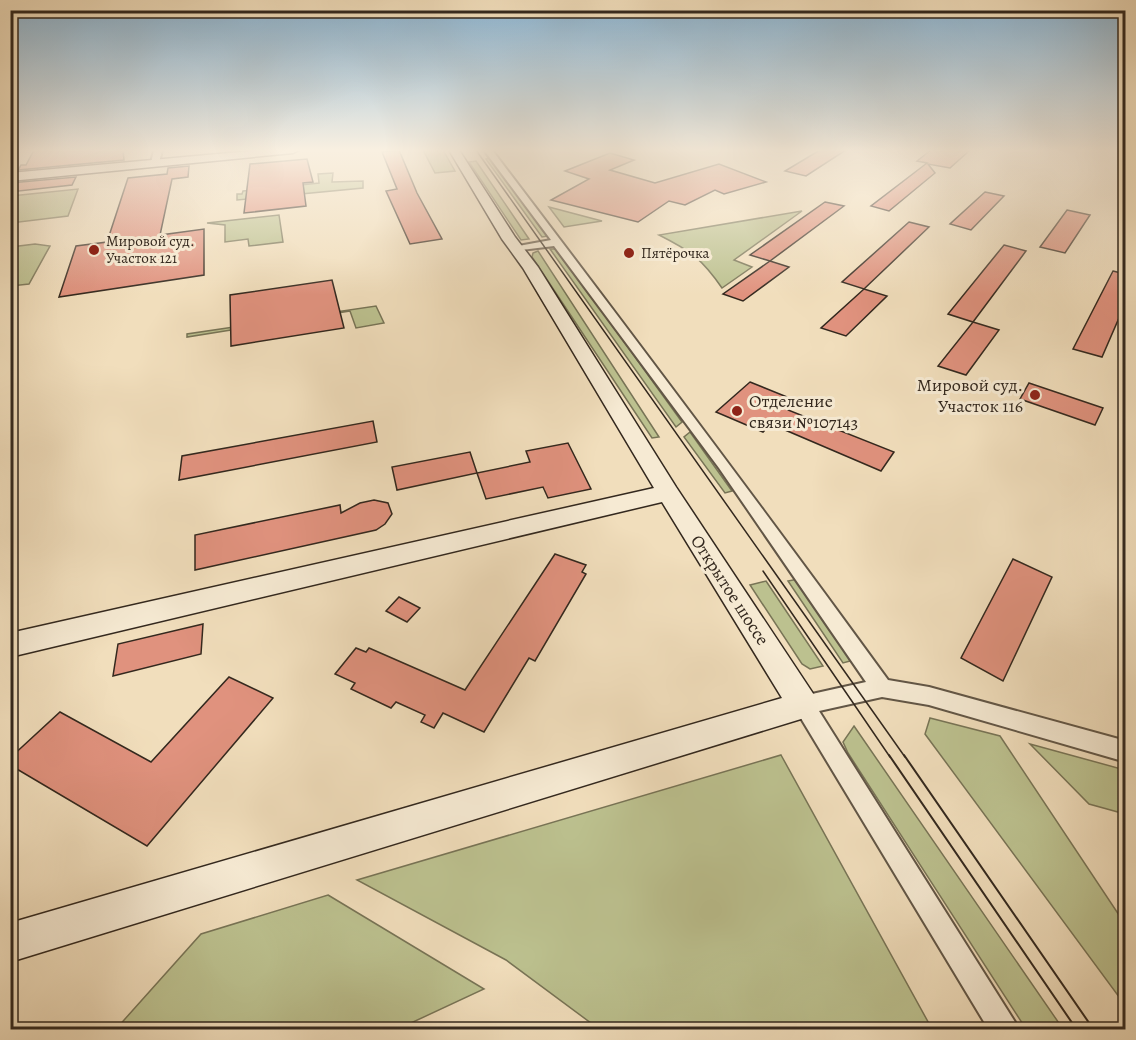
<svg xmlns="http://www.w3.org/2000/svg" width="1136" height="1040" viewBox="0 0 1136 1040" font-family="Alegreya,serif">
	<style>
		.green { fill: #bcc18f; stroke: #787456; stroke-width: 1.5 }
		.building { fill: #e0927e; stroke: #33281e; stroke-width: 1.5 }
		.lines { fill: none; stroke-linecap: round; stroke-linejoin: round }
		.street-casing { stroke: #625646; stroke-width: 4 }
		.secondary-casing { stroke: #33281e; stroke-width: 3 }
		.street { fill: #f6ead3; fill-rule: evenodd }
		.secondary { fill: #f6ead3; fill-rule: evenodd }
		.tram-far1 { stroke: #33281e; stroke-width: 1.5 }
		.tram { stroke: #33281e; stroke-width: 2 }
		.poi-dot { fill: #8f2418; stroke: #f6ead3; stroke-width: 2 }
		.labels { text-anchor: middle; stroke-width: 6; stroke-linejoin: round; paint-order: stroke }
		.far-poi-label { font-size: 15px; fill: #33281e; stroke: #f6ead3; text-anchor: start }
		.poi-label { font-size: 18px; fill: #33281e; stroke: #f6ead3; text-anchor: end }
		.street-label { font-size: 18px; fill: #33281e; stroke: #f6ead3 }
	</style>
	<rect width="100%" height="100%" fill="#f1debc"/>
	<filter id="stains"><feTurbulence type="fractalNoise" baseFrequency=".00333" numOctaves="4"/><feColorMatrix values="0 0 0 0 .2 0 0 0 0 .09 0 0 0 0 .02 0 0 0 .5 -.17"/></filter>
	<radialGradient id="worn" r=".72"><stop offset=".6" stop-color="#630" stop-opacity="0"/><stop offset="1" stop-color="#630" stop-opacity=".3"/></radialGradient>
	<g class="green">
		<polygon points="423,150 443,150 455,171 435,173"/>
		<polygon points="490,157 548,236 542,237 486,159"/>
		<polygon points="476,161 529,239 521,240 469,162"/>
		<polygon points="333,173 332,182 363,181 363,188 237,200 237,194 242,194 243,191 319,183 318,174"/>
		<polygon points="78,189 68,216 11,223 11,196"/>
		<polygon points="549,207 602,221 564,227"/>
		<path d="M 802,211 L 734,260 L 752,267 L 722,288 C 702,259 691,251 659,235 Z"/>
		<polygon points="279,215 283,242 249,246 248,239 225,242 225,225 207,223"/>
		<polygon points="35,244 50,246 29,284 11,286 11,247"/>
		<polygon points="550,249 557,249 682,422 676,427"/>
		<polygon points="538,251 659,437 652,438 532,257 533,253"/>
		<polygon points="376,306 384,323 356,328 350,311 187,337 187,334"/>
		<polygon points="690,432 732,491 725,493 684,437"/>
		<polygon points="798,579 846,651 850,661 843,663 788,581"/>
		<polygon points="766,581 823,666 810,669 802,664 750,585"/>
		<polygon points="930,718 1000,736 1125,924 1125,1005 925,734"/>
		<polygon points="854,726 1063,1029 1026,1029 848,753 843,742"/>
		<polygon points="1030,744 1125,770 1125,814 1089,804"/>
		<polygon points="781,755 932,1029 599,1029 506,960 357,880"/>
		<polygon points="328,895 484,989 398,1029 116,1029 201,934"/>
	</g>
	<g class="building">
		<polygon points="34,150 123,150 124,160 18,170 21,165 26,165"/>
		<polygon points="399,150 417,193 442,239 410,244 386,191 397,189 382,152"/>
		<polygon points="820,150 846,150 806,176 785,171"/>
		<polygon points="931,150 970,150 950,168 928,164 935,173 889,211 871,206 927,163 917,161"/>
		<polygon points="610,153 634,160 610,170 655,183 719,164 766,182 724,194 715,190 685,205 669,201 638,222 551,200 589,179 565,171"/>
		<polygon points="307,159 313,182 303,183 306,206 244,213 250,164"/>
		<polygon points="189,166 188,177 172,179 160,235 204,229 204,275 59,297 76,246 107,242 128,178 167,174 168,168"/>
		<polygon points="76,177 72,185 10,192 10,183"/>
		<polygon points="985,192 1004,196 971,230 950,224"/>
		<polygon points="825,202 844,206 770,261 750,255"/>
		<polygon points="1067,210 1090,215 1065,253 1040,247"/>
		<polygon points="909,222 929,227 864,289 842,282"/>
		<polygon points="1004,245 1026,251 973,322 948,314"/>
		<polygon points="770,261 789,267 743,301 723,294"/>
		<polygon points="1113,271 1125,274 1125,304 1102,357 1073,349"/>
		<polygon points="332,280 344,328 231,346 230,295"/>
		<polygon points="864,289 887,296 846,336 821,328"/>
		<polygon points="973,322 999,330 966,375 938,366"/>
		<polygon points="750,382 797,401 788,410 894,452 881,471 771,424 763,432 716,412"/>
		<polygon points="1029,383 1103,408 1095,425 1020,399"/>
		<polygon points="373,421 377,442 179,480 182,456"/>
		<polygon points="568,443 591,489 548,498 543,487 486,499 477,473 530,462 526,451"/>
		<polygon points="470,452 477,473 397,490 392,467"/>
		<polygon points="374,500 388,503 392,514 385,524 376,530 195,570 195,535 340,505 341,513 360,503"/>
		<polygon points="555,554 586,565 582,572 586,574 535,661 529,658 484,732 443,713 434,728 421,722 425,715 396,702 391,708 351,689 355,683 335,674 356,648 366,652 369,648 465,690"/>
		<polygon points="1013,559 1052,577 1003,681 961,658"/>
		<polygon points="399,597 420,608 407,622 386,611"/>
		<polygon points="203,624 201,654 113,676 118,644"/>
		<polygon points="229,677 273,698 147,846 10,765 10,758 60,712 151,762"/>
	</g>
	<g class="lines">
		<defs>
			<g id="street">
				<polygon points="154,150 162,150 159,163 155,165 151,163"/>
				<path d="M 484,150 L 492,150 C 625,325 758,501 888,680 L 929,687 L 1126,741 L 1126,762 L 929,705 L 882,697 L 819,711 L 1020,1030 L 989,1030 L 793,705 L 796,698 L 803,696 L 866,682 L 719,468 L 554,246 L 513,251 L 513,247 L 551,240 Z"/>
			</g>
			<g id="secondary">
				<polygon points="261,150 299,150 293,153 10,181 10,173"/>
				<polygon points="449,150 459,150 515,237 538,267 676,487 814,695 818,705 814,715 10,962 10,923 782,698 662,502 10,657 10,633 654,488 523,268 502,239"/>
			</g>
		</defs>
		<use href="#street" class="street-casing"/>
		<use href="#secondary" class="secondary-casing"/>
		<use href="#street" class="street"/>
		<use href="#secondary" class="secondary"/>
		<g class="tram-far1">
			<polyline points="476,150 905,757"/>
			<polyline points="763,571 890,757"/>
		</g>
		<g class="tram">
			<polyline points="889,755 1077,1030"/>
			<polyline points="904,755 1094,1030"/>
		</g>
	</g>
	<linearGradient id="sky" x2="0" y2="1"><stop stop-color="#8ab6d6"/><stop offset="0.51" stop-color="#f9f0e1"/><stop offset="1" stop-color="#f9f0e1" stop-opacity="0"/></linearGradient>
	<rect width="1136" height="295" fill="url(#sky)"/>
	<g class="poi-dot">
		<circle cx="94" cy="250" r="6"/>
		<circle cx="629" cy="253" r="6"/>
		<circle cx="1035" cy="395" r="6"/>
		<circle cx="737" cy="411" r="6"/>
	</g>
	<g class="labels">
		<g class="far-poi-label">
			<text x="106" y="246">Мировой суд.<tspan x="106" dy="17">Участок 121</tspan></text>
			<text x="641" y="258">Пятёрочка</text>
		</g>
		<g class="poi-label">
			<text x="1023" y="391">Мировой суд.<tspan x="1023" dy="21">Участок 116</tspan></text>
			<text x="749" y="407" text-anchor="start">Отделение<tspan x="749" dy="21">связи №107143</tspan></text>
		</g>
		<g class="street-label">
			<text transform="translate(730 590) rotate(57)" y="6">Открытое шоссе</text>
		</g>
	</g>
	<rect width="1136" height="1040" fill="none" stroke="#f1debc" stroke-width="36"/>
	<rect x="12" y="12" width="1112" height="1016" fill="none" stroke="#33281e" stroke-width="3"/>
	<rect x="18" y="18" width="1100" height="1004" fill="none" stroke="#33281e" stroke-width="1.5"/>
	<rect width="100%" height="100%" filter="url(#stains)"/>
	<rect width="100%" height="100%" fill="url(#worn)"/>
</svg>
